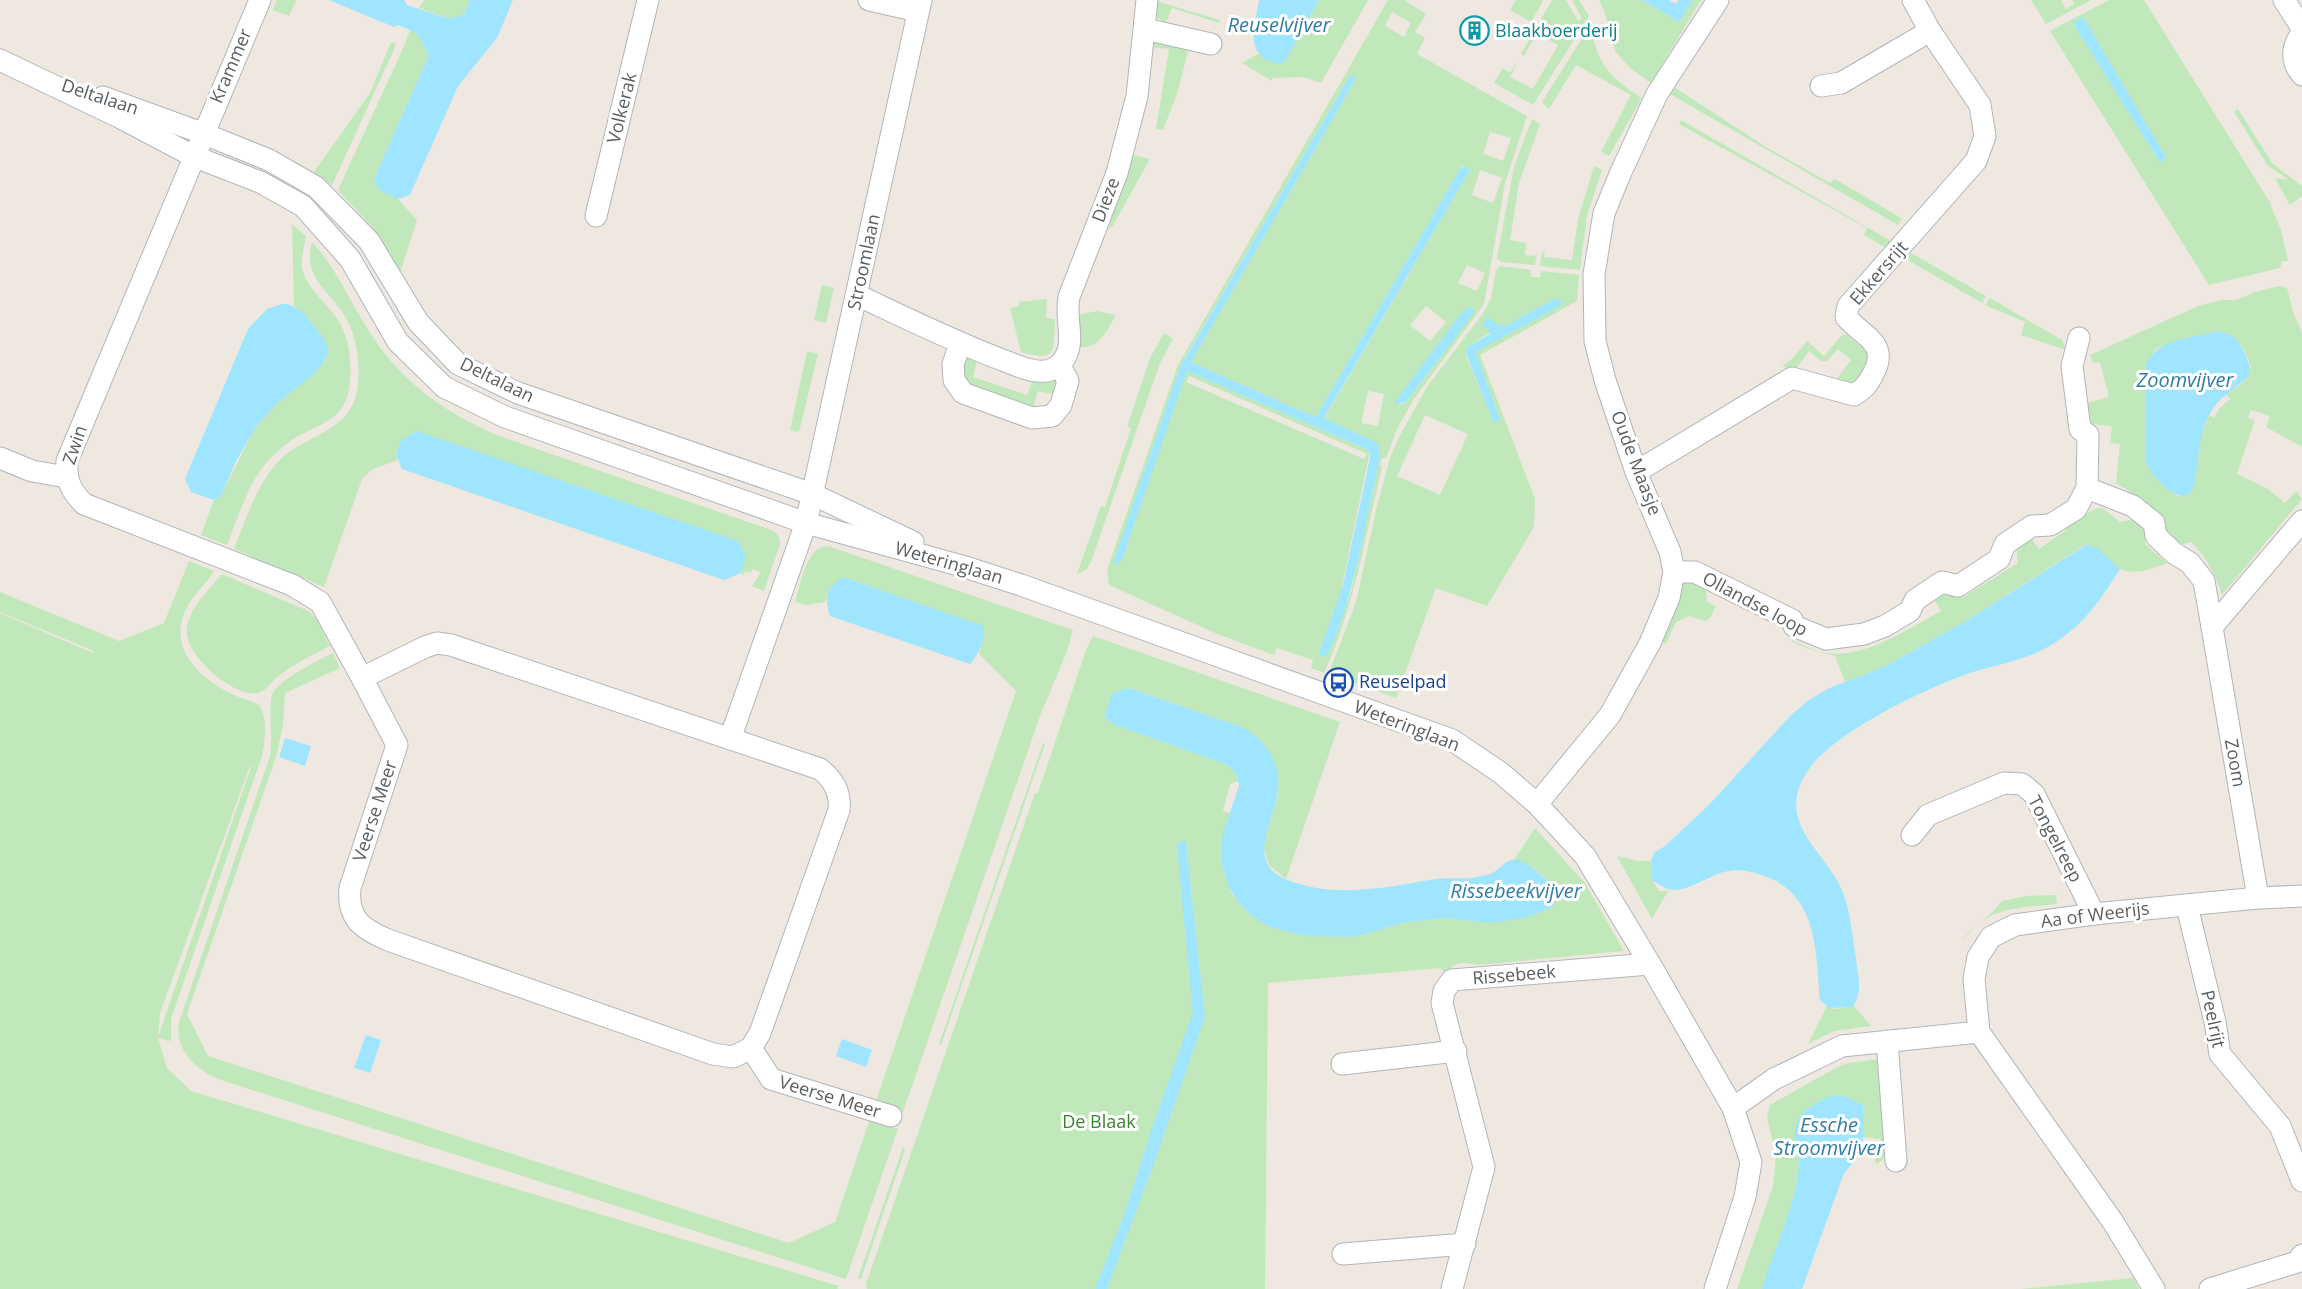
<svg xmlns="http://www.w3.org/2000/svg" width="2302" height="1289" viewBox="0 0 2302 1289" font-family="'Open Sans',sans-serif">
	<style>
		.green { fill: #c1e8ba; fill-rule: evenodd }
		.water { fill: #9fe5ff }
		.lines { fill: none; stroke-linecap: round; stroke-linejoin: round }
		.street-casing { stroke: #b1b5b9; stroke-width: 23 }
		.street { stroke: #fff; stroke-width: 21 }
		.labels { text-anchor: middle; stroke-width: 6; stroke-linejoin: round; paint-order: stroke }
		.culture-label { font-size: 18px; fill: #0d838f; stroke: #fff; text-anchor: start }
		.street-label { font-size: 18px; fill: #595f63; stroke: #fff }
		.transit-label { font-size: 18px; fill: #164399; stroke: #fff; text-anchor: start }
		.park-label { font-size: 18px; fill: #37862d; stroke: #fff }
		.water-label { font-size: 20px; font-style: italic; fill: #2f7da7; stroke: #fff }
	</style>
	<rect width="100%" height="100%" fill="#eee8e0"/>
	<g class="green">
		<polygon points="277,0 296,0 289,16 273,10"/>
		<polygon points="424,0 470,0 464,14 450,19 419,8"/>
		<polygon points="1319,0 1368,0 1321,83 1303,77 1272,78 1272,81 1242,63 1258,54 1281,64 1286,60"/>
		<path d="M 1388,0 L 1404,0 L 1426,14 L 1415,32 L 1425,38 L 1417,54 L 1527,116 L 1505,183 L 1484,304 L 1414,399 L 1398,427 L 1386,458 L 1382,458 L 1380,465 L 1382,468 C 1365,537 1354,608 1324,673 L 1311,668 L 1313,660 L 1277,648 L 1274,655 L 1215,633 L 1109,585 L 1107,570 L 1178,365 ZM 1392,12 L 1411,23 L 1404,37 L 1385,26 ZM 1351,75 L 1353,84 L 1191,362 L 1313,416 L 1317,415 L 1460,169 L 1462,166 L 1470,170 L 1324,419 L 1356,433 L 1380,457 L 1351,592 L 1328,654 L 1370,451 L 1188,371 L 1176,377 L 1187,354 ZM 1490,132 L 1511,138 L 1503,161 L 1483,154 ZM 1480,170 L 1502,178 L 1493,203 L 1472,195 ZM 1467,265 L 1485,273 L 1477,291 L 1458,283 ZM 1426,306 L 1446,322 L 1430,341 L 1410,325 ZM 1434,366 L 1407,401 L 1399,405 L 1399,396 L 1410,382 ZM 1189,376 L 1367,454 L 1364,459 L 1186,382 ZM 1368,391 L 1384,394 L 1378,426 L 1361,423 Z"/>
		<polygon points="1516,0 1540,0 1543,1 1531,22 1510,10"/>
		<polygon points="1552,0 1566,0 1578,21 1582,18 1572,0 1579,0 1589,16 1533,105 1494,83 1503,68 1510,73 1519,58 1510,77 1533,89 1558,45 1537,33 1524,56 1521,54"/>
		<polygon points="1599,0 1642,0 1679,22 1693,0 1701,0 1651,83 1630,68 1615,51 1605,13"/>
		<polygon points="2031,0 2061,0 2066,9 2074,4 2072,0 2091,0 2046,24"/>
		<path d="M 2109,0 L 2144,0 L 2269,201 L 2281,230 L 2288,261 L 2282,261 L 2280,268 L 2209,285 L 2050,31 ZM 2084,18 L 2160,163 L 2074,23 Z"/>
		<polygon points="1156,1 1220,20 1219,23 1172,8 1165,24 1155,16"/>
		<path d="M 1591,24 C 1596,63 1609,77 1642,98 L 1609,156 L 1601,152 L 1631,95 L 1576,65 L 1549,109 L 1542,102 Z"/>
		<polygon points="410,30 417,33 429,55 374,179 384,192 397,198 417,220 400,273 374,229 338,190 404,46"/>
		<polygon points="1153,40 1188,51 1178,91 1163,130 1156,129 1169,49 1150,47"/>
		<polygon points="391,42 396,44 393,52 332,185 314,172 370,93"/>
		<polygon points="1674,87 1766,147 1830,183 1835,179 1908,222 1902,219 1898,225 1670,94"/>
		<polygon points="2238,109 2272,163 2302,186 2302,196 2290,205 2275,178 2289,180 2268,166 2234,112"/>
		<polygon points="1532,119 1540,124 1519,183 1510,240 1526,243 1525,255 1535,256 1537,252 1535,265 1501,262 1497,258 1514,167"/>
		<polygon points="1681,120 1891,241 1886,248 1864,235 1867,228 1679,124"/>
		<polygon points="1130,154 1150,159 1112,227 1109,227"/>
		<polygon points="1594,166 1602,170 1587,215 1580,270 1540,266 1542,252 1545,252 1544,257 1572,260 1578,219"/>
		<path d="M 292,224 L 306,236 C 304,246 301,258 302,268 C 306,288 327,303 338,320 C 349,336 352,363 350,382 C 347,420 321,423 293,439 C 283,446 274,454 266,463 C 247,486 238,518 227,545 L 201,535 L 214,500 C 226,494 246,440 258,424 C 268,411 279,401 291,391 C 306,380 320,373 327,355 C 320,336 313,317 294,307 Z"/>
		<path d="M 312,242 C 336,268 349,299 367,328 C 398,380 447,415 502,437 L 774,531 L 779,537 L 780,544 L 764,591 L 752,586 L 761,572 L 752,569 L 751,573 L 745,571 L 743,576 L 741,573 L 745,558 L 402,440 L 396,454 L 398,460 L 373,469 L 362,479 L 324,587 L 234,549 C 246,519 255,488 277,463 C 305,432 353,435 358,384 C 360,364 357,339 348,322 C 333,292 302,281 312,242 Z"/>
		<polygon points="1911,253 1986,296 1982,303 1906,259"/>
		<path d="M 1500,266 L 1531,270 L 1531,277 L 1540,277 L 1541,271 L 1579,275 L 1577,301 L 1480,355 L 1535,499 L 1534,527 L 1487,606 L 1436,588 L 1396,698 L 1348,680 L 1349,675 L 1335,670 L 1333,675 L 1329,673 L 1356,602 L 1377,506 L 1390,458 L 1398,439 L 1427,387 L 1484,312 L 1491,298 L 1496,270 ZM 1554,299 L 1476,352 L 1494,422 L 1466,356 L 1466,351 L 1469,346 L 1500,326 L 1505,326 ZM 1425,415 L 1468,434 L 1440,495 L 1397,476 Z"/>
		<polygon points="822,285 834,288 826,323 814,320"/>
		<path d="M 2279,286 L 2287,288 L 2294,315 L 2302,333 L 2302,447 L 2266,427 L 2270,416 L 2251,410 L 2248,418 L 2254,420 L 2254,423 L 2237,474 L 2268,489 L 2285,503 L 2296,491 L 2302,499 L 2222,595 C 2215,574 2207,558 2191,542 L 2176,546 L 2164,536 L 2165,520 L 2129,491 L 2116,483 L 2120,444 L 2110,443 L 2112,426 L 2090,424 L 2086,407 L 2090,402 L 2109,397 L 2100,362 L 2093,363 L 2090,355 L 2198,306 L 2221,300 L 2236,300 L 2255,292 ZM 2219,331 C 2238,335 2245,350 2251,367 L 2242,384 L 2226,394 L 2230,399 L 2219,409 L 2214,418 L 2209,415 L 2179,497 L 2158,479 L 2145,460 L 2146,365 L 2155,350 L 2160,347 Z"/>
		<polygon points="1990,298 2062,340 2066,350 2021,335 2025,322 1985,305"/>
		<path d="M 1047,299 L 1046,318 L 1055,319 C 1053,350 1059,363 1021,352 L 1010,308 L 1019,306 L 1019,302 Z"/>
		<path d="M 1097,311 L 1116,315 C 1106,332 1100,349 1077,347 L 1078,315 Z"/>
		<polygon points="1164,333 1173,339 1160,363 1091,562 1086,570 1077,574 1101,506 1105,507 1131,428 1127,427 1150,358"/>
		<polygon points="1842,335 1847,335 1871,355 1856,385 1836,380 1851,360 1838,349 1827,361 1821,361 1809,351 1795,370 1782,366 1791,360 1807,341 1824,356"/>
		<polygon points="807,351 818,354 799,432 790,430"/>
		<polygon points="967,357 977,361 973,377 1027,395 1033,379 1057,378 1056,395 1038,391 1033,408 969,386 962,377 962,369"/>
		<path d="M 2098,508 L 2104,509 L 2120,522 L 2135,519 L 2146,529 L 2145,544 L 2167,563 C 2152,568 2136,576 2120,569 C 2108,564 2104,551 2085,545 L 1966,621 L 1886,666 L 1845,682 L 1835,656 C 1819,652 1802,648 1788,639 C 1799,642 1812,651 1826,653 C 1864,659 1908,629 1941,611 L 1934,599 L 1948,590 L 1962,598 L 2018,563 L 2016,546 L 2031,538 L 2039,549 L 2066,530 L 2067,523 Z"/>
		<path d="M 828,546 L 1073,630 L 1067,651 L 1040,716 L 902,1115 L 876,1106 L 875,1104 L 1016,691 L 979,654 L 983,639 L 830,588 L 825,602 L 805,605 L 795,602 C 801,584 806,546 828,546 Z"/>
		<path d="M 189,561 L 214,571 C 206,585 193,594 186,609 C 167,648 200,679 234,695 C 242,699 252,700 260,706 C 268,721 265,740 262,756 L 171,1019 L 171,1041 L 158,1038 L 167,1068 L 191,1091 L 839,1286 L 837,1289 L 0,1289 L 0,613 L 93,653 L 94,651 L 0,612 L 0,592 L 119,641 L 164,623 ZM 250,766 L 251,767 L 158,1037 L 160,1013 Z"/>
		<path d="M 222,574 L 308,611 L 316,618 L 330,646 C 311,656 291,665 275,679 C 270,684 265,691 258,693 C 234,698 182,654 187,627 C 191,606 209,590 222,574 Z"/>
		<polygon points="1693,580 1706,585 1707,602 1716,606 1710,618 1705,621 1689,616 1676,622 1666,644 1658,640 1680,586"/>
		<path d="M 1093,636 L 1340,722 L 1286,879 L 1269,865 L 1263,847 L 1265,834 L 1278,795 L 1278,777 L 1239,726 L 1130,688 L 1113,693 L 1119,726 L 1225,764 L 1233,769 L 1239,781 L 1230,784 L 1223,811 L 1230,813 L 1221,845 L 1222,865 L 1232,894 L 1253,917 L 1367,934 L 1402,923 L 1443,918 L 1490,923 L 1553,906 L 1551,883 C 1540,874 1528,861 1514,860 L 1535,828 L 1585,883 L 1624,951 L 1478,965 C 1462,962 1458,961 1445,972 L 1440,968 L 1268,983 L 1265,1289 L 867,1289 L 866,1284 L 1035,793 L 1038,793 L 1086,650 ZM 1181,842 L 1186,842 L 1202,989 Z"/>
		<path d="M 333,653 L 340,668 L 285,693 L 283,725 L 276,757 L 187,1014 L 208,1056 L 789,1243 L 835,1222 L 869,1122 L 871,1120 L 898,1129 L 846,1279 L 221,1080 C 196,1070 174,1050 179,1022 L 270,756 C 273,738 268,709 272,695 C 277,680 319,660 333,653 Z"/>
		<polygon points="1043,743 1045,744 941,1045 939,1044"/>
		<polygon points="1617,856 1638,861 1651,861 1652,880 1659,891 1668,891 1652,919"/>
		<path d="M 2056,895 L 2057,904 C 2032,907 2003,906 1982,921 C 1974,926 1968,936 1962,941 C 1974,924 1991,917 2002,901 L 2027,896 Z"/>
		<polygon points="1827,1006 1835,1009 1854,1006 1871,1026 1834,1031 1808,1044"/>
		<polygon points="1878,1059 1888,1155 1877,1164 1875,1163 1881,1139 1863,1137 1863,1105 1795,1128 1799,1172 1791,1208 1762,1289 1737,1289 1773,1186 1776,1156 1767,1117 1770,1105 1837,1067 1849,1063"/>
		<polygon points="903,1147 905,1150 861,1279 858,1278"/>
		<polygon points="2133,1278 2139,1289 2021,1289"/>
	</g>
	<g class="water">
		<polygon points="329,0 404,0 407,5 450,19 464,14 470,0 513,0 497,38 458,86 410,195 398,199 379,190 374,179 429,55 417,33 398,25 394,27"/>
		<path d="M 1259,0 L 1319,0 L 1286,60 L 1281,64 C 1242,57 1255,29 1259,0 Z"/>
		<polygon points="1642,0 1669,0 1676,4 1679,0 1693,0 1679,22"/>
		<polygon points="2083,17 2166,157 2160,163 2073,23"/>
		<path d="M 1351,74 L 1356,79 L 1353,84 L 1191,362 L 1313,416 L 1317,415 L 1460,169 L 1465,166 L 1470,170 L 1324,418 L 1375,442 L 1379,446 L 1380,457 C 1365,523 1356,591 1328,654 L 1323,656 L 1320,655 L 1320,651 L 1343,585 L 1370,458 L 1370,453 L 1368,450 L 1187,371 L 1122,560 L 1116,565 L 1114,560 L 1180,367 Z"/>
		<polygon points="1554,299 1561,300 1560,306 1476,352 1500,420 1494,423 1465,351 1469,346 1490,334 1490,331 1482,325 1487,317 1500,326 1505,326"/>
		<polygon points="282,304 288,304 303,312 323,337 328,349 327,355 321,366 313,375 281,400 257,425 235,463 221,496 214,500 191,492 185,479 248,329 267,309"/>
		<polygon points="1472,307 1474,313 1407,401 1396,405 1395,403 1399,396 1460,315 1468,308"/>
		<path d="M 2219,331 C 2232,334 2238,339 2243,350 C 2258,378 2246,378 2227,394 C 2218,401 2211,410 2207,419 C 2198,439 2198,463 2195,484 C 2184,514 2151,477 2145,460 L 2146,365 C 2155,339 2195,337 2219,331 Z"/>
		<polygon points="417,431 738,541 746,556 741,573 724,580 402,469 396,454 401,440"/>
		<path d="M 2086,545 L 2097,548 L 2120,569 C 2099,602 2082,628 2046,648 C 2024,660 1998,664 1973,672 C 1928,687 1828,734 1805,775 C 1777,824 1823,849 1841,888 C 1851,911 1852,935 1856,959 C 1858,978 1863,991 1853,1007 L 1830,1008 L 1820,1000 C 1816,953 1818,894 1764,876 C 1752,871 1737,868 1724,872 C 1708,876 1689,891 1672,890 C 1666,889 1657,883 1652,880 L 1651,861 L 1654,853 L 1665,846 L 1709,805 L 1790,716 L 1809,700 L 1827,689 L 1886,666 L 1966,621 Z"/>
		<path d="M 843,577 L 984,626 C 984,641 980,653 970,664 L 830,616 C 824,597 826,589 843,577 Z"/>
		<path d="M 1129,688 L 1239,726 C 1266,738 1284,766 1277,796 C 1272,825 1246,863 1287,880 C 1337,899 1386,887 1436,879 C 1449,877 1463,880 1477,877 C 1482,876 1489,875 1494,872 C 1502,867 1507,858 1517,860 C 1529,862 1541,876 1551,883 L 1554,906 L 1529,917 L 1490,923 L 1443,918 L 1402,923 L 1367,934 L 1352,937 L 1306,936 L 1270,927 L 1253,917 L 1238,902 L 1228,885 L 1222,865 L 1221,845 L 1223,833 L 1239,786 C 1238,776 1235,769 1225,764 L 1115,725 L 1104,716 L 1113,693 Z"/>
		<polygon points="285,738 311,746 305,766 279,757"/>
		<polygon points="1186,841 1205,1017 1149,1177 1108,1286 1107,1289 1095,1289 1124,1216 1152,1128 1193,1013 1177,847 1179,842"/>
		<polygon points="366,1035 381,1040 370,1073 354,1068"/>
		<polygon points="842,1039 872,1050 866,1067 836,1056"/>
		<path d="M 1830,1096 L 1844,1096 L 1863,1105 L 1863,1143 L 1859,1156 L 1844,1173 L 1802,1289 L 1762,1289 C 1773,1251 1792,1215 1798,1175 C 1802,1157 1789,1137 1798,1120 C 1804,1108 1819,1102 1830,1096 Z"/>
	</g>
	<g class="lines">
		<defs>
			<g id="street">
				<path d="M 260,0 L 67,461 C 66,480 70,490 84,504 L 292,585 L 320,602 L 362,678"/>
				<polyline points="869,0 918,11"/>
				<polyline points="2284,0 2302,28"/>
				<polyline points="1145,29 1211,44"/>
				<path d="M 2302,33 C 2291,47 2291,62 2302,75"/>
				<polyline points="0,60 119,117 193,156 260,182 303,206 350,259 398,342 444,387 505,417 806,523 962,566 1021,585 1452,740 1501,773 1537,804 1585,856 1650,964 1733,1108 1751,1162 1745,1197 1715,1289"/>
				<polyline points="1821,86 1841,83 1930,31"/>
				<polyline points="103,97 202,133 269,160 316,187 369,241 418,322 458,364 518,393 812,494 913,542"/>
				<polyline points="596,216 648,0"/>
				<path d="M 857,295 C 906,318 954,342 1005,361 C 1016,365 1032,373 1045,371 C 1050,371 1058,367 1061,363 C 1078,344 1064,320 1069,297 L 1117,173 L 1137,96 L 1147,0"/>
				<polyline points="960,344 953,364 954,380 963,393 1032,418 1052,416 1061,405 1068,381 1060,366"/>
				<polyline points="0,458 32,471 66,477"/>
				<path d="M 1636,472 L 1792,378 L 1854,395 C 1864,389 1868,384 1873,374 C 1890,343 1863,337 1846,317 L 1848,306 L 1976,161 L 1985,136 L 1980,105 L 1930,31 L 1913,0"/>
				<polyline points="2087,488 2133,506 2154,523 2156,536 2174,553 2190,563 2204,581 2212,627"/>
				<polyline points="1674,572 1695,572 1792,620 1794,626 1826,639 1864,634 1885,626 1910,611 1915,600 1942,582 1958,586 1999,559 2005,544 2032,526 2050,525 2076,509 2087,488 2088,435 2080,429 2072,366 2079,338"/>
				<polyline points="730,739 806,523 921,0"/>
				<polyline points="1537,804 1610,715 1650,643 1669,598 1674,572 1670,552 1636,472 1605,380 1595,341 1594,274 1604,213 1621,172 1657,94 1718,0"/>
				<polyline points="1912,835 1928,815 2004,783 2022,784 2034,794 2094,914"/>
				<polyline points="2258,898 2212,627 2302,521"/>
				<polyline points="2187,906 2215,1022 2220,1054 2280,1126 2302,1181"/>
				<polyline points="1887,1041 1896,1161"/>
				<path d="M 751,1048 L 760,1033 L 839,810 C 841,793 834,780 820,769 L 451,645 L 437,643 L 425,647 L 362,678 L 397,745 L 350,888 C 347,919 362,929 388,940 L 713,1054 L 733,1057 L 751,1048 L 771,1079 L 891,1116"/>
				<polyline points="1342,1064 1456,1051"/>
				<polyline points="1733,1108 1774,1079 1842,1046 1979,1032"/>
				<polyline points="1343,1254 1465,1244"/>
				<polyline points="1452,1289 1484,1167 1442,1003 1444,991 1452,980 1650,964"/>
				<polyline points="2154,1289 2113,1222 1979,1032 1974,979 1978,957 1991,937 2015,925 2094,914 2258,898 2302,896"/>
				<polyline points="2210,1289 2297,1262 2302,1255"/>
			</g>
		</defs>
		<use href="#street" class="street-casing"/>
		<use href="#street" class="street"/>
	</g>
	<defs>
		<symbol id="building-ring" viewBox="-11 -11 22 22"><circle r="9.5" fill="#fff" stroke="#0f9aa8" stroke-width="1.5"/><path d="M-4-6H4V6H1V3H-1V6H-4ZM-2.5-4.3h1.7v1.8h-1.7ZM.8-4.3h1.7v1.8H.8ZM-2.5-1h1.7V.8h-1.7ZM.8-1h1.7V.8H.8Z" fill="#0f9aa8"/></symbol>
		<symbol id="bus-ring" viewBox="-11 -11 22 22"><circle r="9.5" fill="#fff" stroke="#1a4fb4" stroke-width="1.5"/><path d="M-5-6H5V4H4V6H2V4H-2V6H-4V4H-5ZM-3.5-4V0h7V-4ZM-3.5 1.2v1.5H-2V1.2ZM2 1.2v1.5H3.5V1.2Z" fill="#1a4fb4"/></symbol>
	</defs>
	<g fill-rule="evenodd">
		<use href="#building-ring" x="1458" y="14" width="33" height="33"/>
		<use href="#bus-ring" x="1322" y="666" width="33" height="33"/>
	</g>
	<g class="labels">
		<g class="culture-label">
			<text x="1495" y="37">Blaakboerderij</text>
		</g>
		<g class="street-label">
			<text transform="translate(231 66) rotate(-67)" y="6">Krammer</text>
			<text transform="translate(100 97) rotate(18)" y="6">Deltalaan</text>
			<text transform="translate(622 108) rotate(-76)" y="6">Volkerak</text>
			<text transform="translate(1106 200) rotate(-69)" y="6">Dieze</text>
			<text transform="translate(864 262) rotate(-78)" y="6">Stroomlaan</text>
			<text transform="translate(1879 273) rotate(-49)" y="6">Ekkersrijt</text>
			<text transform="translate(497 380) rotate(26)" y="6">Deltalaan</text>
			<text transform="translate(75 445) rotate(-71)" y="6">Zwin</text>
			<text transform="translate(1636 463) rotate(69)" y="6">Oude Maasje</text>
			<text transform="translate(949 563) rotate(16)" y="6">Weteringlaan</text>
			<text transform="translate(1755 604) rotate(28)" y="6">Ollandse loop</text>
			<text transform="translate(1407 726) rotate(21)" y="6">Weteringlaan</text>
			<text transform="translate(2235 763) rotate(80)" y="6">Zoom</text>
			<text transform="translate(375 811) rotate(-72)" y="6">Veerse Meer</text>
			<text transform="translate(2055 839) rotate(62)" y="6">Tongelreep</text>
			<text transform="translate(2095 915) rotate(-7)" y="6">Aa of Weerijs</text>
			<text transform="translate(1514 975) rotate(-5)" y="6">Rissebeek</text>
			<text transform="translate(2213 1019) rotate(78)" y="6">Peelrijt</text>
			<text transform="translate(830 1097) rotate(17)" y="6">Veerse Meer</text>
		</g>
		<g class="transit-label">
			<text x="1359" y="688">Reuselpad</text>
		</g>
		<g class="park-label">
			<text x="1099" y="1128">De Blaak</text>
		</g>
		<g class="water-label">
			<text x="1279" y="32">Reuselvijver</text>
			<text x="2185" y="387">Zoomvijver</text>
			<text x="1516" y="898">Rissebeekvijver</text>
			<text x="1829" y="1132">Essche<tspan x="1829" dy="23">Stroomvijver</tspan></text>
		</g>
	</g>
</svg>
